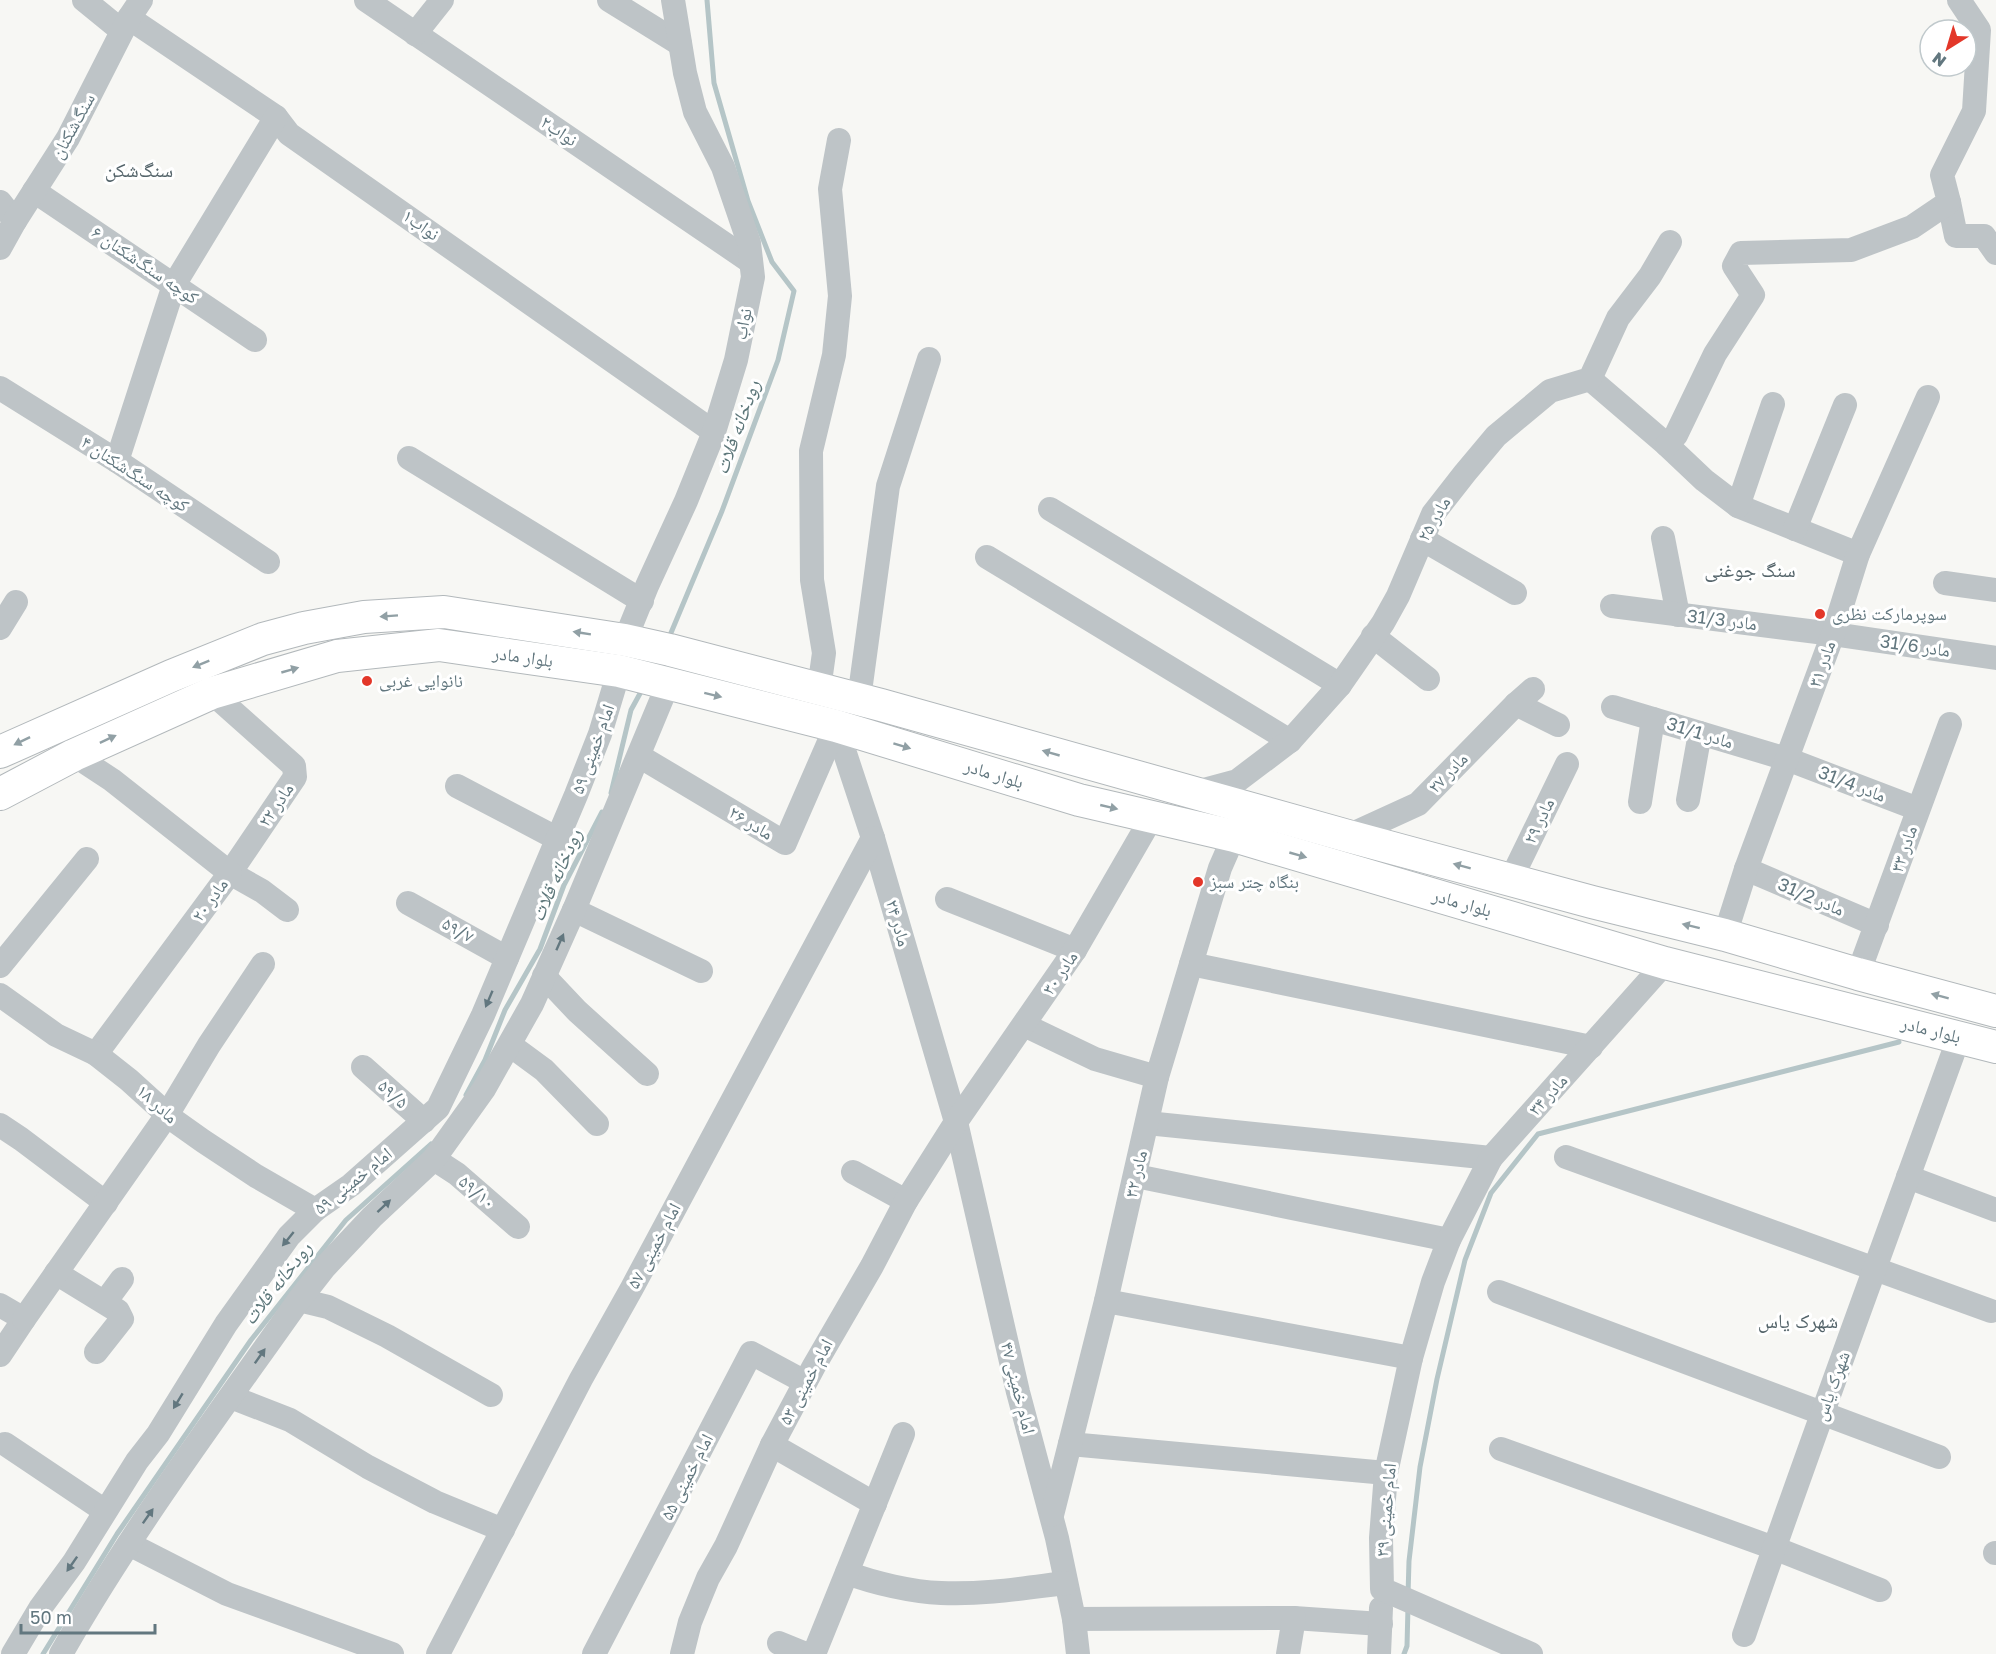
<svg xmlns="http://www.w3.org/2000/svg" width="1996" height="1654" viewBox="0 0 1996 1654" font-family="'Golos Text','Noto Naskh Arabic',sans-serif">
	<style>
		.lines { fill: none; stroke-linecap: round; stroke-linejoin: round }
		.stream { stroke: #b5c5c7; stroke-width: 5 }
		.major-casing { stroke: #b2b8bb; stroke-width: 34 }
		.minor { stroke: #bec4c7; stroke-width: 24 }
		.major { stroke: #fff; stroke-width: 32 }
		.oneway { fill: #91a0a5 }
		.oneway2 { fill: #62777f }
		.poi-dot { fill: #e33729; stroke: #fff; stroke-width: 2 }
		.labels { text-anchor: middle; stroke-width: 6; stroke-linejoin: round; paint-order: stroke }
		.street-label { font-size: 18px; fill: #62777f; stroke: #fff }
		.poi-label { font-size: 18px; fill: #62777f; stroke: #fff; text-anchor: start }
		.neighbourhood-label { font-size: 20px; fill: #54646a; stroke: #fff }
		.water-label { font-size: 20px; font-style: italic; fill: #5d777a; stroke: #fff }
	</style>
	<rect width="100%" height="100%" fill="#f7f7f4"/>
	<g class="lines">
		<g class="stream">
			<polyline points="668,640 722,511 778,360 794,291 772,262 748,201 714,83 707,0"/>
			<polyline points="611,793 631,710 643,688"/>
			<polyline points="466,1095 485,1060 505,1010 540,949 564,885 602,812"/>
			<polyline points="1408,1595 1409,1561 1420,1467 1437,1379 1465,1260 1491,1193 1538,1134 1899,1042"/>
			<polyline points="43,1654 117,1534 251,1340 346,1220 431,1144"/>
			<polyline points="1404,1654 1407,1646 1408,1607"/>
		</g>
		<defs>
			<g id="major">
				<polyline points="0,752 171,676 263,639 304,628 364,617 444,612 625,640 670,650 881,705 1348,836 1592,902 1725,935 1858,974 1996,1011"/>
				<polyline points="0,794 74,755 212,693 337,656 439,645 619,671 836,726 1079,800 1234,836 1665,963 1996,1047"/>
			</g>
		</defs>
		<use href="#major" class="major-casing"/>
		<g class="minor">
			<polyline points="84,0 122,31"/>
			<polyline points="366,0 751,262"/>
			<polyline points="609,0 680,44"/>
			<polyline points="129,18 276,117 289,134 714,432"/>
			<polyline points="415,34 442,0"/>
			<polyline points="34,191 255,340"/>
			<polyline points="0,202 15,221"/>
			<polyline points="1949,202 1956,236 1984,236 1996,253"/>
			<polyline points="0,248 15,221 68,138 129,18 141,0"/>
			<polyline points="1590,379 1667,445 1704,480 1738,506 1858,554"/>
			<polyline points="0,388 117,461 268,562"/>
			<polyline points="1667,445 1676,435 1715,354 1753,295 1734,266 1741,253 1851,250 1912,227 1949,202 1942,175 1974,111 1979,30 1959,0"/>
			<polyline points="409,458 642,601"/>
			<polyline points="117,461 174,285 276,117"/>
			<polyline points="1738,506 1773,404"/>
			<polyline points="1050,509 1340,685"/>
			<polyline points="1795,529 1845,405"/>
			<polyline points="1663,538 1678,615"/>
			<polyline points="1422,539 1515,593"/>
			<polyline points="987,557 1290,741"/>
			<polyline points="1945,583 1996,590"/>
			<polyline points="1612,606 1833,634 1996,658"/>
			<polyline points="0,628 16,602"/>
			<polyline points="1373,636 1428,679"/>
			<polyline points="625,640 647,586 686,501 714,432 736,360 753,277 749,243 723,167 695,112 685,73 673,0"/>
			<polyline points="819,689 824,653 812,580 811,451 834,355 840,296 830,189 839,140"/>
			<polyline points="212,693 294,766 295,777 230,873 262,891 287,910"/>
			<polyline points="859,699 888,486 929,359"/>
			<polyline points="1516,704 1558,725"/>
			<polyline points="1613,707 1787,759 1918,809"/>
			<polyline points="836,726 873,838 956,1122 1018,1392 1057,1538 1074,1619 1078,1654"/>
			<polyline points="74,755 112,780 230,873 96,1054"/>
			<polyline points="639,756 785,843 836,726"/>
			<polyline points="457,786 558,839"/>
			<polyline points="1196,792 1237,781 1290,741 1340,685 1383,623 1398,596 1433,514 1465,473 1496,436 1550,391 1590,379 1618,318 1650,276 1670,242"/>
			<polyline points="1688,800 1700,733"/>
			<polyline points="1640,802 1653,719"/>
			<polyline points="1348,836 1418,804 1516,704 1533,689"/>
			<polyline points="1746,869 1877,925"/>
			<polyline points="1511,879 1567,764"/>
			<polyline points="947,899 1075,950"/>
			<polyline points="408,903 507,958"/>
			<polyline points="574,910 701,971"/>
			<polyline points="1725,935 1746,869 1833,634 1858,554 1928,397"/>
			<polyline points="1191,964 1591,1047"/>
			<polyline points="0,966 87,859"/>
			<polyline points="1858,974 1950,724"/>
			<polyline points="544,976 577,1011 647,1074"/>
			<polyline points="0,995 56,1035 96,1054 129,1080 172,1119 203,1141 256,1176 315,1210"/>
			<polyline points="1024,1025 1095,1059 1157,1077"/>
			<polyline points="510,1045 544,1070 597,1124"/>
			<polyline points="363,1067 424,1121"/>
			<polyline points="1147,1123 1491,1158"/>
			<polyline points="0,1125 21,1139 106,1203"/>
			<polyline points="1566,1157 1991,1311"/>
			<polyline points="434,1159 457,1174 518,1227"/>
			<polyline points="853,1172 906,1201"/>
			<polyline points="1136,1176 1449,1240"/>
			<polyline points="1908,1177 1996,1210"/>
			<polyline points="56,1273 118,1311 122,1319 96,1352"/>
			<polyline points="1499,1292 1939,1457"/>
			<polyline points="299,1300 328,1307 387,1336 491,1395"/>
			<polyline points="1106,1301 1411,1358"/>
			<polyline points="105,1302 122,1279"/>
			<polyline points="0,1305 24,1319 0,1355"/>
			<polyline points="24,1319 167,1115 209,1045 263,964"/>
			<polyline points="231,1397 290,1420 368,1467 435,1502 503,1530"/>
			<polyline points="5,1444 105,1511"/>
			<polyline points="1070,1444 1386,1473"/>
			<polyline points="772,1445 875,1504"/>
			<polyline points="1501,1449 1774,1548 1880,1590"/>
			<polyline points="1052,1515 1106,1301 1157,1077 1220,868 1234,836"/>
			<polyline points="129,1544 227,1594 392,1654"/>
			<polyline points="1995,1553 1996,1553"/>
			<path d="M 847,1573 C 874,1583 912,1592 941,1593 C 983,1595 1025,1588 1066,1583"/>
			<polyline points="1074,1619 1294,1618 1381,1624"/>
			<path d="M 1744,1635 C 1813,1435 1887,1236 1959,1037"/>
			<polyline points="779,1643 806,1654"/>
			<polyline points="13,1654 41,1607 74,1562 137,1461 158,1434 226,1324 289,1236 315,1210 351,1185 438,1108 483,1015 576,795 600,734 619,671"/>
			<path d="M 61,1654 C 131,1531 217,1416 299,1300 L 324,1268 L 372,1217 L 434,1159 L 484,1089 L 532,1004 L 574,910 L 668,684"/>
			<polyline points="438,1654 581,1379 632,1288 873,838"/>
			<polyline points="594,1654 751,1353 805,1382"/>
			<polyline points="682,1654 690,1622 708,1578 726,1546 772,1445 814,1366 872,1266 906,1201 956,1122 1075,950 1152,817"/>
			<polyline points="814,1654 903,1434"/>
			<polyline points="1288,1654 1294,1618"/>
			<polyline points="1379,1654 1381,1608"/>
			<polyline points="1531,1654 1382,1589 1381,1538 1386,1473 1411,1358 1433,1282 1449,1240 1491,1158 1665,963"/>
		</g>
		<use href="#major" class="major"/>
	</g>
	<defs><path id="oneway-solid" d="M-6-.8H1V-3.2L6.5 0L1 3.2V.8H-6Z" transform="scale(1.5)"/></defs>
	<g class="oneway">
		<use href="#oneway-solid" transform="translate(389 616) rotate(176)"/>
		<use href="#oneway-solid" transform="translate(582 633) rotate(-171)"/>
		<use href="#oneway-solid" transform="translate(201 664) rotate(158)"/>
		<use href="#oneway-solid" transform="translate(290 670) rotate(-16)"/>
		<use href="#oneway-solid" transform="translate(713 695) rotate(14)"/>
		<use href="#oneway-solid" transform="translate(108 739) rotate(-25)"/>
		<use href="#oneway-solid" transform="translate(22 741) rotate(154)"/>
		<use href="#oneway-solid" transform="translate(902 746) rotate(17)"/>
		<use href="#oneway-solid" transform="translate(1051 753) rotate(-164)"/>
		<use href="#oneway-solid" transform="translate(1109 807) rotate(13)"/>
		<use href="#oneway-solid" transform="translate(1298 855) rotate(16)"/>
		<use href="#oneway-solid" transform="translate(1462 866) rotate(-165)"/>
		<use href="#oneway-solid" transform="translate(1691 926) rotate(-166)"/>
		<use href="#oneway-solid" transform="translate(1940 996) rotate(-165)"/>
	</g>
	<g class="oneway2">
		<use href="#oneway-solid" transform="translate(560 942) rotate(-66)"/>
		<use href="#oneway-solid" transform="translate(489 999) rotate(113)"/>
		<use href="#oneway-solid" transform="translate(384 1206) rotate(-43)"/>
		<use href="#oneway-solid" transform="translate(288 1239) rotate(129)"/>
		<use href="#oneway-solid" transform="translate(260 1356) rotate(-55)"/>
		<use href="#oneway-solid" transform="translate(178 1401) rotate(121)"/>
		<use href="#oneway-solid" transform="translate(148 1516) rotate(-55)"/>
		<use href="#oneway-solid" transform="translate(72 1564) rotate(125)"/>
	</g>
	<g class="poi-dot">
		<circle cx="1820" cy="614" r="6"/>
		<circle cx="367" cy="681" r="6"/>
		<circle cx="1198" cy="882" r="6"/>
	</g>
	<g class="labels">
		<g class="street-label">
			<text transform="translate(73 126) rotate(-61)" y="6">سنگ‌شکنان</text>
			<text transform="translate(559 131) rotate(34)" y="6">نواب۲</text>
			<text transform="translate(421 225) rotate(35)" y="6">نواب۱</text>
			<text transform="translate(145 265) rotate(34)" y="6">کوچه سنگ‌شکنان ۶</text>
			<text transform="translate(743 324) rotate(-79)" y="6">نواب</text>
			<text transform="translate(135 474) rotate(33)" y="6">کوچه سنگ‌شکنان ۴</text>
			<text transform="translate(1434 519) rotate(-60)" y="6">مادر ۲۵</text>
			<text transform="translate(1722 620) rotate(7)" y="6">مادر 31/3</text>
			<text transform="translate(1915 646) rotate(8)" y="6">مادر 31/6</text>
			<text transform="translate(523 657) rotate(8)" y="6">بلوار مادر</text>
			<text transform="translate(1822 664) rotate(-70)" y="6">مادر ۳۱</text>
			<text transform="translate(1700 733) rotate(17)" y="6">مادر 31/1</text>
			<text transform="translate(593 749) rotate(-70)" y="6">امام خمینی ۵۹</text>
			<text transform="translate(1448 773) rotate(-46)" y="6">مادر ۲۷</text>
			<text transform="translate(994 774) rotate(17)" y="6">بلوار مادر</text>
			<text transform="translate(1852 784) rotate(21)" y="6">مادر 31/4</text>
			<text transform="translate(276 805) rotate(-56)" y="6">مادر ۲۲</text>
			<text transform="translate(1539 821) rotate(-64)" y="6">مادر ۲۹</text>
			<text transform="translate(751 823) rotate(31)" y="6">مادر ۲۶</text>
			<text transform="translate(1904 849) rotate(-71)" y="6">مادر ۳۳</text>
			<text transform="translate(1811 897) rotate(23)" y="6">مادر 31/2</text>
			<text transform="translate(210 900) rotate(-54)" y="6">مادر ۲۰</text>
			<text transform="translate(1462 903) rotate(16)" y="6">بلوار مادر</text>
			<text transform="translate(898 923) rotate(74)" y="6">مادر ۲۴</text>
			<text transform="translate(458 930) rotate(29)" y="6">۵۹/۷</text>
			<text transform="translate(1060 973) rotate(-56)" y="6">مادر ۳۰</text>
			<text transform="translate(1931 1030) rotate(14)" y="6">بلوار مادر</text>
			<text transform="translate(393 1094) rotate(42)" y="6">۵۹/۵</text>
			<text transform="translate(1548 1095) rotate(-48)" y="6">مادر ۳۴</text>
			<text transform="translate(157 1104) rotate(42)" y="6">مادر ۱۸</text>
			<text transform="translate(1136 1174) rotate(-77)" y="6">مادر ۳۲</text>
			<text transform="translate(353 1181) rotate(-39)" y="6">امام خمینی ۵۹</text>
			<text transform="translate(477 1192) rotate(40)" y="6">۵۹/۱۰</text>
			<text transform="translate(654 1246) rotate(-62)" y="6">امام خمینی ۵۷</text>
			<text transform="translate(806 1382) rotate(-62)" y="6">امام خمینی ۵۳</text>
			<text transform="translate(1832 1386) rotate(-70)" y="6">شهرک یاس</text>
			<text transform="translate(1018 1388) rotate(76)" y="6">امام خمینی ۴۷</text>
			<text transform="translate(687 1477) rotate(-63)" y="6">امام خمینی ۵۵</text>
			<text transform="translate(1386 1510) rotate(-85)" y="6">امام خمینی ۳۹</text>
		</g>
		<g class="poi-label">
			<text x="1832" y="620">سوپرمارکت نظری</text>
			<text x="379" y="687">نانوایی غربی</text>
			<text x="1210" y="888">بنگاه چتر سبز</text>
		</g>
		<g class="neighbourhood-label">
			<text x="139" y="177">سنگ‌شکن</text>
			<text x="1750" y="577">سنگ جوغنی</text>
			<text x="1798" y="1328">شهرک یاس</text>
		</g>
		<g class="water-label">
			<text transform="translate(737 427) rotate(-70)" y="7">رودخانه قلات</text>
			<text transform="translate(556 875) rotate(-66)" y="7">رودخانه قلات</text>
			<text transform="translate(277 1283) rotate(-52)" y="7">رودخانه قلات</text>
		</g>
	</g>
	<g transform="translate(1948 48) rotate(217)"><circle r="28" fill="#ffffff" stroke="#c0c9cc" stroke-width="1.5"/>
	<path d="M0-4.5L10 22L0 15L-10 22Z" fill="#e33729"/>
	<text y="-9" font-size="16" font-weight="bold" text-anchor="middle" fill="#62777f">N</text>
	</g>
	<path d="M21 1624v9h134v-9" fill="none" stroke="#62777f" stroke-width="3"/>
	<text x="30" y="1624" font-size="18" fill="#62777f" stroke="#ffffff" stroke-width="4.5" paint-order="stroke">50 m</text>
</svg>
